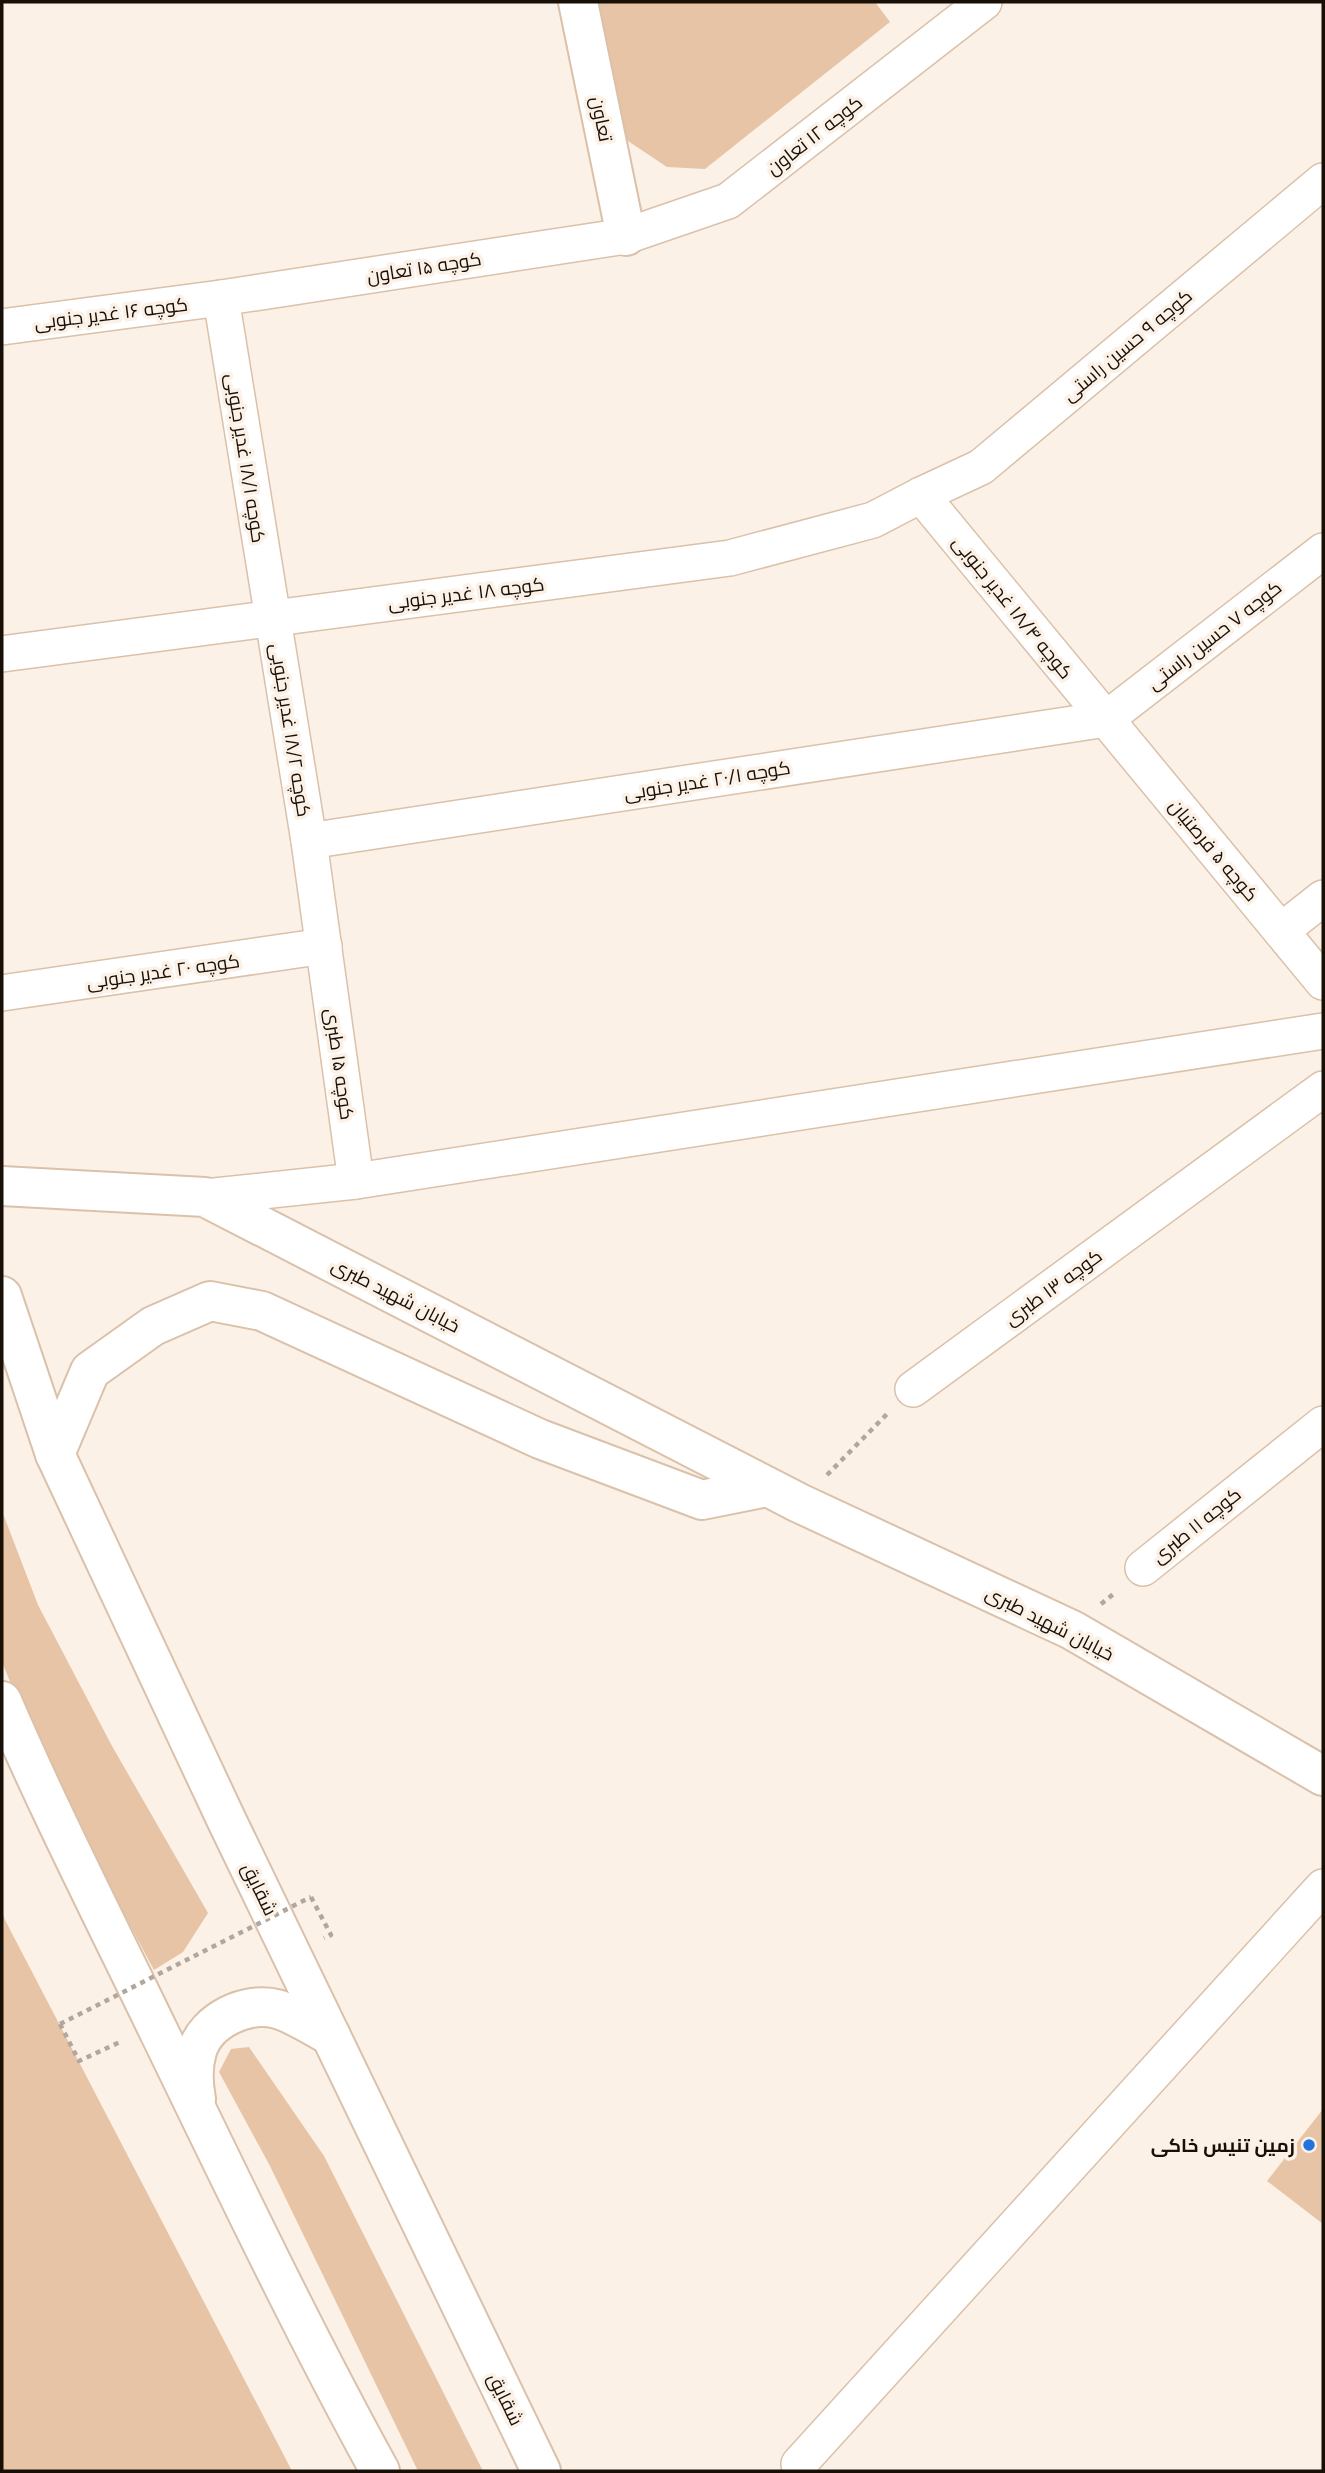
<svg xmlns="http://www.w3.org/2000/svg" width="1325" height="2473" viewBox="0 0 1325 2473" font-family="Roboto,Cairo,sans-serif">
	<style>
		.green { fill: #e7c4a5 }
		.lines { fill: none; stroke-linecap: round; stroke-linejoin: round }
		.minor-casing { stroke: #dbc1a9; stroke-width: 38 }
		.tertiary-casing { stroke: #dbc1a9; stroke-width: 42 }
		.primary-casing { stroke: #dbc1a9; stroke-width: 42 }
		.path { stroke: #b1a79e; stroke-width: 4.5; stroke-dasharray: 5 5; stroke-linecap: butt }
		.minor { stroke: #fff; stroke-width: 35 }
		.tertiary { stroke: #fff; stroke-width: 38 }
		.primary { stroke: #fff; stroke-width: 38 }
		.path-bridge { stroke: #b1a79e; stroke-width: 4.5; stroke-dasharray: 5 5; stroke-linecap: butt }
		.poi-dot { fill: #2173dd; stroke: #fbf1e7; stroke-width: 2.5 }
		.labels { text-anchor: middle; stroke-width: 7; stroke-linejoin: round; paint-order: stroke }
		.street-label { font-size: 19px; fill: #180f07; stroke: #fbf1e7 }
		.poi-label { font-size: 19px; font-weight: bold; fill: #180f07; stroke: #fbf1e7; text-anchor: end }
	</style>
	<rect width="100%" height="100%" fill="#fbf1e7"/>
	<g class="green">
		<polygon points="592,2 875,2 890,22 705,169 667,167 628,141 613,109"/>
		<polygon points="2,1511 38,1605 112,1746 208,1913 183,1952 154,1970 44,1765 2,1662"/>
		<polygon points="2,1911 5,1920 292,2471 2,2471"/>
		<polygon points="249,2047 324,2156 483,2471 418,2471 417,2469 270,2166 219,2072 231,2049"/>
		<polygon points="1323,2109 1323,2224 1267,2181"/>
	</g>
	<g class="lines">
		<defs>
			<g id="minor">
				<polyline points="221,298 309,841 356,1181"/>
				<polyline points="2,327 221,298 626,236 728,201 984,2"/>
				<polyline points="921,495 1323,982"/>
				<polyline points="2,654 730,558 873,520 921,495 981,467 1323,181"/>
				<polyline points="309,841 1106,719 1323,551"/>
				<polyline points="1281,931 1323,898"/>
				<polyline points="2,993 324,946"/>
				<polyline points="205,1197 356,1181 1323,1031"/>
				<polyline points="913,1389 1323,1089"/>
				<polyline points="1143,1568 1323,1424"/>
				<polyline points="799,2464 1323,1887"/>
			</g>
			<g id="tertiary">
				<polyline points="578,2 626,236"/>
				<polyline points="2,1186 205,1197 799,1503 1072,1630 1323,1776"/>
				<polyline points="55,1454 90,1371 153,1326 210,1301 262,1311 540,1439 702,1500 767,1487"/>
			</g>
			<g id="primary">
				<polyline points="2,1296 55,1454 226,1819 541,2471"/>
				<path d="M 2,1701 C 51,1815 107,1924 161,2036 C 232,2182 302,2329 380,2471"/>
				<path d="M 196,2099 C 193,2083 192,2068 197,2051 C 206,2020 247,2001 277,2009 C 295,2014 314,2027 331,2036"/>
			</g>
		</defs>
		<use href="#minor" class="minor-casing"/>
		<use href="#tertiary" class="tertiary-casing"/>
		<use href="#primary" class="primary-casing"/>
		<g class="path">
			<polyline points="827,1475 887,1414"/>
			<polyline points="1101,1604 1116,1592"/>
			<polyline points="311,1897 331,1935 324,1938"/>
			<polyline points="60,2024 79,2061 120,2042"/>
		</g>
		<use href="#minor" class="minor"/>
		<use href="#tertiary" class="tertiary"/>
		<use href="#primary" class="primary"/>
		<polyline class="path-bridge" points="60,2024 311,1897"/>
	</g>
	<circle class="poi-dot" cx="1309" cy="2145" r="7"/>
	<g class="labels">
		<g class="street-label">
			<text transform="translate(602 119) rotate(78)" y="7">تعاون</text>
			<text transform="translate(814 135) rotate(-38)" y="7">کوچه ۱۲ تعاون</text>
			<text transform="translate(424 267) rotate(-9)" y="7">کوچه ۱۵ تعاون</text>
			<text transform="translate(111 313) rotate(-7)" y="7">کوچه ۱۶ غدیر جنوبی</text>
			<text transform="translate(1127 345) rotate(-40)" y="7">کوچه ۹ حسین راستی</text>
			<text transform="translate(246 458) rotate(81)" y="7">کوچه ۱۸/۱ غدیر جنوبی</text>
			<text transform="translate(466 593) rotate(-7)" y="7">کوچه ۱۸ غدیر جنوبی</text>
			<text transform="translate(1013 607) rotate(51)" y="7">کوچه ۱۸/۴ غدیر جنوبی</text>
			<text transform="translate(1214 635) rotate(-38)" y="7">کوچه ۷ حسین راستی</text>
			<text transform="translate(291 730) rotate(81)" y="7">کوچه ۱۸/۲ غدیر جنوبی</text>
			<text transform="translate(707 780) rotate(-9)" y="7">کوچه ۲۰/۱ غدیر جنوبی</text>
			<text transform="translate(1214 850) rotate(50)" y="7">کوچه ۵ فرصتیان</text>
			<text transform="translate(163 971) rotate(-8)" y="7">کوچه ۲۰ غدیر جنوبی</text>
			<text transform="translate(340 1064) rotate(82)" y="7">کوچه ۱۵ طبری</text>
			<text transform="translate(1053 1287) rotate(-36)" y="7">کوچه ۱۳ طبری</text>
			<text transform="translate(396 1295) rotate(27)" y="7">خیابان شهید طبری</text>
			<text transform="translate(1196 1525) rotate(-39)" y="7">کوچه ۱۱ طبری</text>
			<text transform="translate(1050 1623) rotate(27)" y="7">خیابان شهید طبری</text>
			<text transform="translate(260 1889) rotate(64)" y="7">شقایق</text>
			<text transform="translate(506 2399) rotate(64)" y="7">شقایق</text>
		</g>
		<g class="poi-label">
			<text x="1295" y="2152">زمین تنیس خاکی</text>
		</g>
	</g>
	<rect width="1325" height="2473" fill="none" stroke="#180f07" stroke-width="7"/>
</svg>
